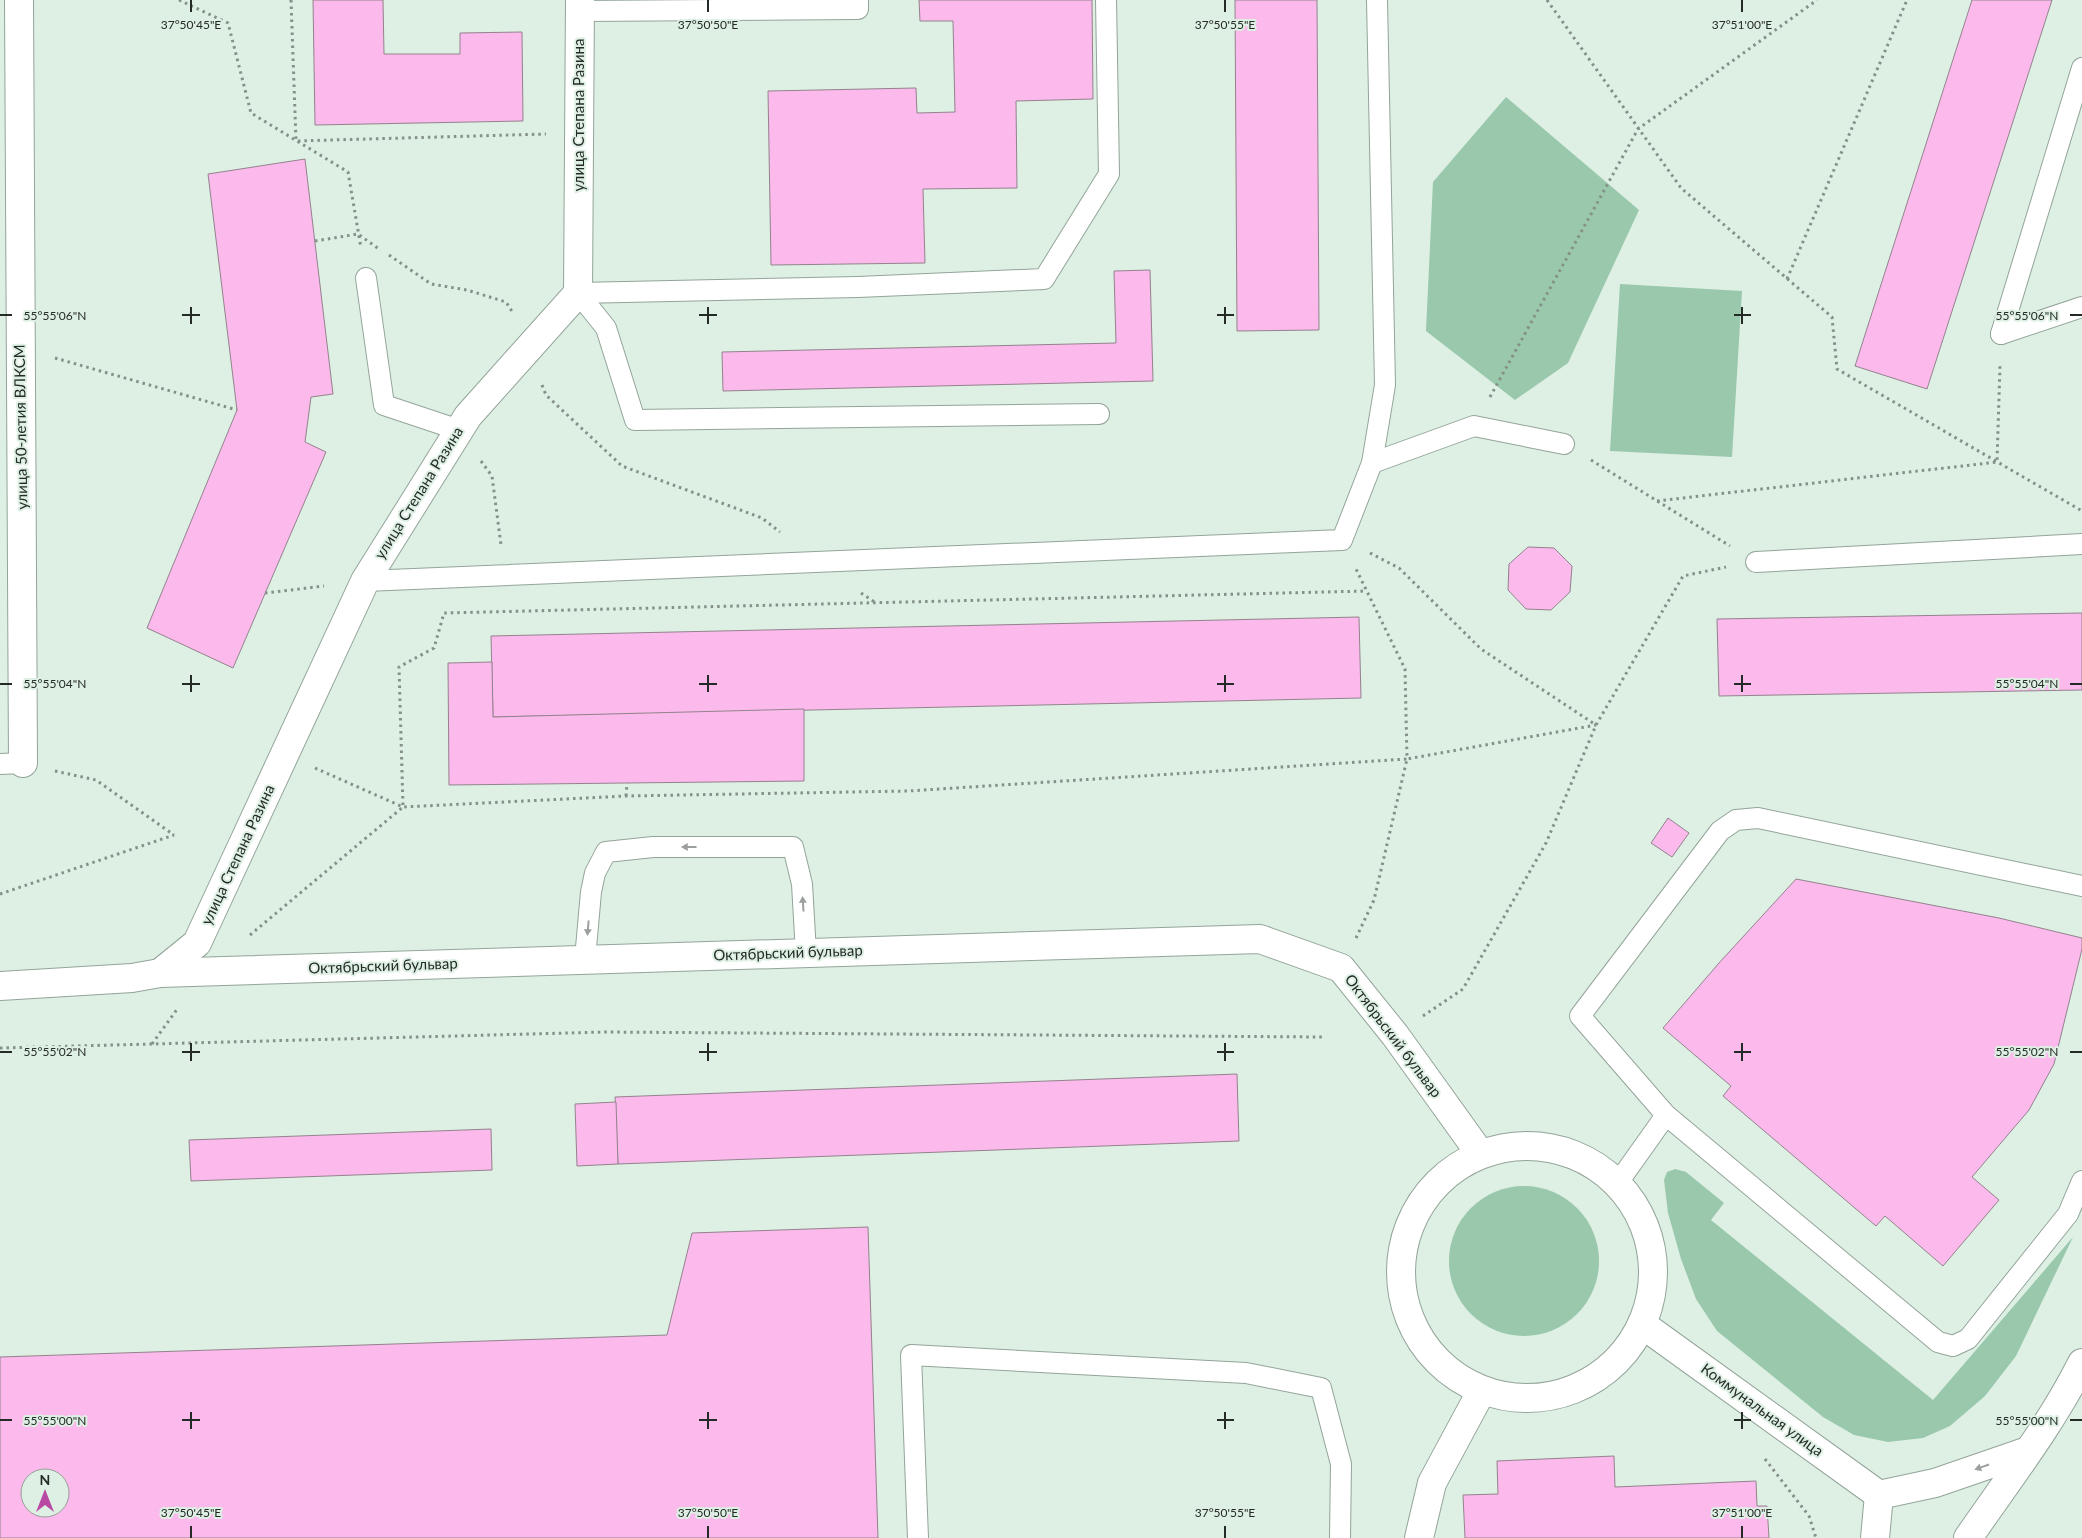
<svg xmlns="http://www.w3.org/2000/svg" width="2082" height="1538" viewBox="0 0 2082 1538" font-family="Lato,sans-serif">
	<style>
		.green { fill: #99c8ac }
		.building { fill: #fcb9eb; stroke: #92838d; fill-rule: evenodd }
		.lines { fill: none; stroke-linecap: round; stroke-linejoin: round }
		.service-casing { stroke: #93a499; stroke-width: 22 }
		.minor-casing { stroke: #93a499; stroke-width: 30 }
		.secondary-casing { stroke: #93a499; stroke-width: 30 }
		.path { stroke: #849088; stroke-width: 3; stroke-dasharray: 2.5 4; stroke-linecap: butt }
		.service { stroke: #fff; stroke-width: 20 }
		.minor { stroke: #fff; stroke-width: 28 }
		.secondary { stroke: #fff; stroke-width: 28 }
		.oneway { fill: #9ca09d }
		.ticks { fill: none; stroke: #242b26; stroke-width: 2 }
		.labels { text-anchor: middle; stroke-width: 4; stroke-linejoin: round; paint-order: stroke }
		.street-label { font-size: 15px; fill: #242b26; stroke: #deefe4 }
		.ticks-label { font-size: 12px; text-anchor: middle; fill: #242b26; stroke: #deefe4; stroke-width: 4; stroke-linejoin: round; paint-order: stroke }
	</style>
	<rect width="100%" height="100%" fill="#deefe4"/>
	<g class="green">
		<polygon points="1506,97 1639,210 1568,363 1515,400 1426,331 1433,182"/>
		<polygon points="1620,284 1742,291 1732,457 1610,451"/>
		<polygon points="1675,1169 1686,1172 1724,1203 1711,1220 1933,1400 2073,1237 2016,1356 1985,1396 1950,1426 1923,1438 1888,1442 1854,1435 1823,1417 1717,1331 1696,1299 1681,1259 1668,1213 1664,1180 1667,1172"/>
		<circle cx="1524" cy="1261" r="75"/>
	</g>
	<g class="building">
		<polygon points="313,0 383,0 384,54 460,54 460,33 522,32 523,121 315,125"/>
		<polygon points="919,0 1092,0 1093,99 1016,101 1017,188 923,189 925,263 771,265 768,91 916,88 917,113 955,112 953,21 920,21"/>
		<polygon points="1235,0 1317,0 1319,330 1237,331"/>
		<polygon points="1972,0 2052,0 1927,389 1855,366"/>
		<polygon points="305,159 333,394 311,397 305,442 326,452 233,668 147,628 237,410 208,174"/>
		<polygon points="1150,270 1153,381 723,391 722,352 1116,343 1114,271"/>
		<polygon points="1528,547 1554,548 1572,566 1570,592 1551,610 1526,609 1508,590 1509,564"/>
		<polygon points="2082,613 2082,690 1719,696 1717,619"/>
		<polygon points="1359,617 1361,698 493,717 491,636"/>
		<polygon points="492,662 493,717 804,709 804,781 449,785 448,663"/>
		<polygon points="1668,818 1689,833 1672,857 1651,843"/>
		<polygon points="1796,879 1999,918 2082,938 2082,949 2054,1064 2029,1110 1972,1177 1999,1200 1943,1266 1885,1216 1876,1226 1723,1096 1731,1086 1663,1028 1719,963"/>
		<polygon points="1237,1074 1239,1141 618,1164 615,1097"/>
		<polygon points="616,1102 618,1164 577,1166 575,1104"/>
		<polygon points="491,1129 492,1170 191,1181 189,1140"/>
		<path d="M 868,1227 L 878,1538 L 0,1538 L 0,1357 L 667,1335 L 692,1233 ZM 30,1478 L 60,1478 L 60,1508 L 30,1508 Z"/>
		<polygon points="1614,1456 1615,1487 1756,1481 1757,1506 1767,1506 1769,1538 1465,1538 1463,1495 1498,1494 1497,1461"/>
	</g>
	<g class="lines">
		<defs>
			<g id="service">
				<polyline points="580,11 858,9 858,0"/>
				<polyline points="366,278 384,405 459,430"/>
				<polyline points="578,293 858,287 1044,279 1109,174 1106,0"/>
				<polyline points="578,293 606,328 635,420 1099,414"/>
				<polyline points="2001,334 2082,68"/>
				<polyline points="2001,334 2082,307"/>
				<polyline points="1372,463 1474,426 1564,444"/>
				<polyline points="1756,562 2082,544"/>
				<polyline points="365,581 1342,540 1372,463 1385,385 1377,0"/>
				<polyline points="0,764 23,763"/>
				<polyline points="2082,886 1758,818 1736,820 1720,831 1580,1016 1666,1115 1938,1342 1953,1346 1968,1339 2068,1214 2082,1181"/>
				<polyline points="585,959 591,892 595,873 606,852 653,847 793,847 802,884 806,953"/>
				<polyline points="1617,1184 1666,1115"/>
				<polyline points="918,1538 911,1355 1246,1373 1321,1388 1341,1464 1340,1538"/>
			</g>
			<g id="minor">
				<polyline points="19,0 23,763"/>
				<polyline points="160,973 197,943 365,581 468,416 578,293 580,0"/>
				<polyline points="0,986 132,978 160,973 1260,939 1341,968 1395,1035 1479,1152"/>
				<circle cx="1527" cy="1272" r="126"/>
				<polyline points="1643,1325 1879,1495 1935,1483 2028,1451"/>
				<polyline points="1419,1538 1432,1483 1481,1392"/>
				<polyline points="1875,1538 1879,1495"/>
			</g>
			<path id="secondary" d="M 1968,1538 C 2007,1481 2051,1425 2082,1363"/>
		</defs>
		<use href="#service" class="service-casing"/>
		<use href="#minor" class="minor-casing"/>
		<use href="#secondary" class="secondary-casing"/>
		<g class="path">
			<polyline points="179,0 228,23 251,113 348,172 361,248"/>
			<polyline points="291,0 296,141 546,134"/>
			<polyline points="1547,0 1681,188 1832,317 1837,369 2082,511"/>
			<polyline points="315,241 358,234 379,249"/>
			<polyline points="389,255 431,284 467,290 506,302 513,313"/>
			<polyline points="1787,279 1907,0"/>
			<polyline points="55,358 237,410"/>
			<polyline points="542,385 546,395 622,466 762,518 780,532"/>
			<polyline points="1490,397 1638,129 1817,0"/>
			<polyline points="1591,460 1730,546"/>
			<polyline points="481,461 492,476 501,545"/>
			<polyline points="1657,501 1997,462 2000,365"/>
			<polyline points="1370,553 1399,568 1481,649 1596,725"/>
			<polyline points="265,593 324,586"/>
			<polyline points="861,593 876,603"/>
			<polyline points="315,768 403,807 626,796 908,791 1407,759 1405,669 1355,567"/>
			<polyline points="55,771 96,780 174,835"/>
			<polyline points="626,796 627,783"/>
			<polyline points="0,894 174,835"/>
			<polyline points="250,935 403,807 399,667 434,648 444,613 1367,591"/>
			<polyline points="1356,938 1374,900 1407,759 1596,725"/>
			<polyline points="1423,1016 1463,989 1546,843 1596,725 1683,576 1726,567"/>
			<polyline points="152,1044 178,1008"/>
			<polyline points="0,1048 605,1032 1322,1037"/>
			<polyline points="1765,1459 1809,1516 1816,1538"/>
		</g>
		<use href="#service" class="service"/>
		<use href="#minor" class="minor"/>
		<use href="#secondary" class="secondary"/>
	</g>
	<defs><path id="oneway-solid" d="M-6-.8H1V-3.2L6.5 0L1 3.2V.8H-6Z" transform="scale(1.25)"/></defs>
	<g class="oneway">
		<use href="#oneway-solid" transform="translate(689 847) rotate(180)"/>
		<use href="#oneway-solid" transform="translate(803 904) rotate(-94)"/>
		<use href="#oneway-solid" transform="translate(588 928) rotate(95)"/>
		<use href="#oneway-solid" transform="translate(1982 1467) rotate(161)"/>
	</g>
	<path class="ticks" d="M 191,0 L 191,12M 708,0 L 708,12M 1225,0 L 1225,12M 1742,0 L 1742,12M 191,307 L 191,324M 708,307 L 708,324M 1225,307 L 1225,324M 1742,307 L 1742,324M 0,315 L 12,315M 182,315 L 200,315M 699,315 L 717,315M 1217,315 L 1234,315M 1734,315 L 1751,315M 2070,315 L 2082,315M 191,675 L 191,692M 708,675 L 708,692M 1225,675 L 1225,692M 1742,675 L 1742,692M 0,684 L 12,684M 182,684 L 200,684M 699,684 L 717,684M 1217,684 L 1234,684M 1734,684 L 1751,684M 2070,684 L 2082,684M 191,1043 L 191,1061M 708,1043 L 708,1061M 1225,1043 L 1225,1061M 1742,1043 L 1742,1061M 0,1052 L 12,1052M 182,1052 L 200,1052M 699,1052 L 717,1052M 1217,1052 L 1234,1052M 1734,1052 L 1751,1052M 2070,1052 L 2082,1052M 191,1412 L 191,1429M 708,1412 L 708,1429M 1225,1412 L 1225,1429M 1742,1412 L 1742,1429M 0,1420 L 12,1420M 182,1420 L 200,1420M 699,1420 L 717,1420M 1217,1420 L 1234,1420M 1734,1420 L 1751,1420M 2070,1420 L 2082,1420M 191,1526 L 191,1538M 708,1526 L 708,1538M 1225,1526 L 1225,1538M 1742,1526 L 1742,1538"/>
	<g class="labels">
		<g class="street-label">
			<text transform="translate(579 115) rotate(-90)" y="5">улица Степана Разина</text>
			<text transform="translate(21 427) rotate(-91)" y="5">улица 50-летия ВЛКСМ</text>
			<text transform="translate(419 493) rotate(-58)" y="5">улица Степана Разина</text>
			<text transform="translate(238 855) rotate(-65)" y="5">улица Степана Разина</text>
			<text transform="translate(788 953) rotate(-2)" y="5">Октябрьский бульвар</text>
			<text transform="translate(383 966) rotate(-2)" y="5">Октябрьский бульвар</text>
			<text transform="translate(1393 1036) rotate(53)" y="5">Октябрьский бульвар</text>
			<text transform="translate(1762 1410) rotate(36)" y="5">Коммунальная улица</text>
		</g>
	</g>
	<g class="ticks-label">
		<text x="191" y="29">37°50'45"E</text>
		<text x="708" y="29">37°50'50"E</text>
		<text x="1225" y="29">37°50'55"E</text>
		<text x="1742" y="29">37°51'00"E</text>
		<text x="55" y="320">55°55'06"N</text>
		<text x="2027" y="320">55°55'06"N</text>
		<text x="55" y="688">55°55'04"N</text>
		<text x="2027" y="688">55°55'04"N</text>
		<text x="55" y="1056">55°55'02"N</text>
		<text x="2027" y="1056">55°55'02"N</text>
		<text x="55" y="1425">55°55'00"N</text>
		<text x="2027" y="1425">55°55'00"N</text>
		<text x="191" y="1517">37°50'45"E</text>
		<text x="708" y="1517">37°50'50"E</text>
		<text x="1225" y="1517">37°50'55"E</text>
		<text x="1742" y="1517">37°51'00"E</text>
	</g>
	<g transform="translate(45 1493)"><circle r="24" fill="#deefe4" stroke="#94a198"/>
	<path d="M0-4L9 19L0 12L-9 19Z" fill="#b948a3"/>
	<text y="-8" font-size="14" font-weight="bold" text-anchor="middle" fill="#242b26">N</text>
	</g>
</svg>
